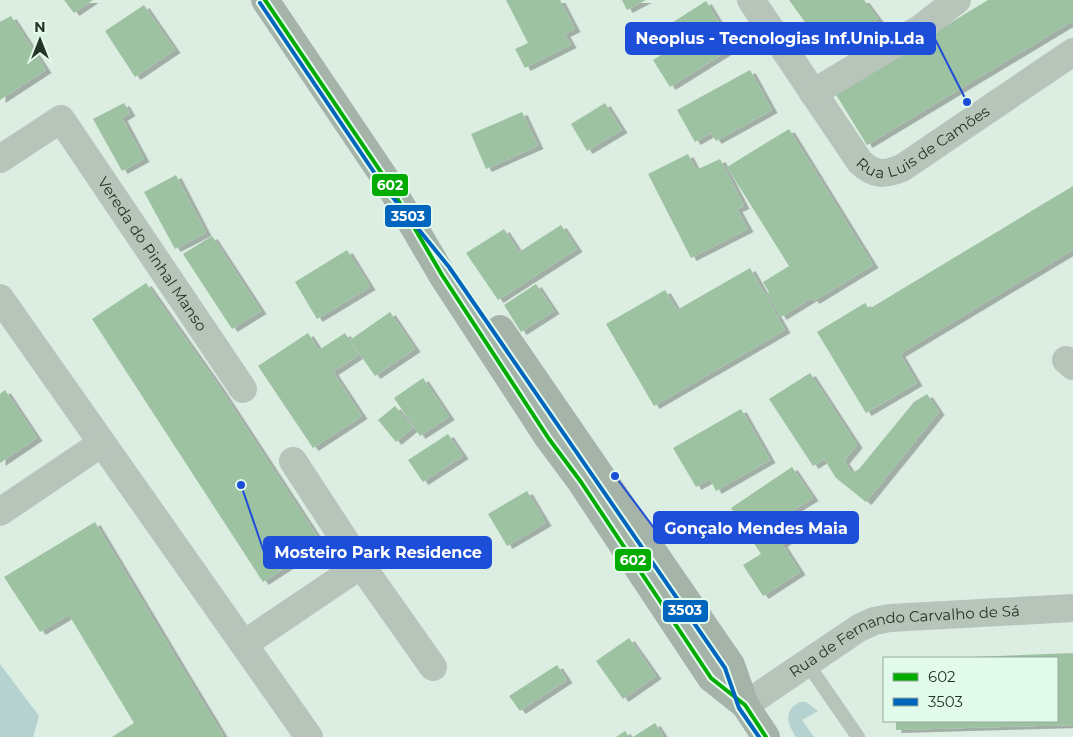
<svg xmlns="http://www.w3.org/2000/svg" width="1073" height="737" viewBox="0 0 1073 737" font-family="Montserrat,sans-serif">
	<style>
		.green { fill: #b5d1d0 }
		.building { fill: #9dc2a2; filter: url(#shadow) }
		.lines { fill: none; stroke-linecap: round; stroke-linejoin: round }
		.service { stroke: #b6c4ba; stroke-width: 14 }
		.minor { stroke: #b6c4ba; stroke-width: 28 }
		.primary { stroke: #a5b3a9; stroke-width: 28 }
		.bus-1-casing { stroke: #e2faeb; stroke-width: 8 }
		.bus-2-casing { stroke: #e2faeb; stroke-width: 8 }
		.bus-1 { stroke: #00ac00; stroke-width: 4 }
		.bus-2 { stroke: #0065bd; stroke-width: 4 }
		.labels { text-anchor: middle; stroke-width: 4; stroke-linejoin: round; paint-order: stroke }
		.street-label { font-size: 15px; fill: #253527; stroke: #e2faeb }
		.leader { fill: none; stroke: #1d4ed8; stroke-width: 2 }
		.callout-dot { fill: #1d4ed8; stroke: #e2faeb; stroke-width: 2 }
		.callout { fill: #1d4ed8; stroke: #1d4ed8; stroke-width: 2 }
		.callout-label { font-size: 16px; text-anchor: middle; font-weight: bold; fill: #fff }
		.line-badge { stroke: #e2faeb; stroke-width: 2 }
		.badge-label { font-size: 14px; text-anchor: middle; font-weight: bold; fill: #fff }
	</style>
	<defs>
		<filter id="shadow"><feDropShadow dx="5.5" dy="3" stdDeviation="0" flood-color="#0004"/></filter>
	</defs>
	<rect width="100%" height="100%" fill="#dcede2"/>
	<g class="green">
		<polygon points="0,664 39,716 33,737 0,737"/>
		<path d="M 800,702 L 806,702 L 818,711 L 802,720 L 814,737 L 796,737 C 787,723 783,711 800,702 Z"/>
	</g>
	<g class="building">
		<polygon points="64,0 93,0 74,13"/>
		<polygon points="506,0 560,0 575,29 565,34 571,45 525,68 515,49 528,43"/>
		<polygon points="622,0 646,0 627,10"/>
		<polygon points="789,0 864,0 878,19 847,41 843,37 825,50"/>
		<polygon points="988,0 1073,0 1073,21 867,145 835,93"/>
		<polygon points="706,1 734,47 670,87 653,60 661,55 650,37"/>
		<polygon points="144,5 175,50 135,77 105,31"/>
		<polygon points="11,16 46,70 0,100 0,22"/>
		<polygon points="750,70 772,110 716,141 711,133 695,142 677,110"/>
		<polygon points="124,103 130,113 122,118 144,159 122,171 93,119"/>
		<polygon points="605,103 622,130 587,151 571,124"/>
		<polygon points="522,112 538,146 486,169 471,134"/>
		<polygon points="789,129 873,265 814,301 812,298 781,317 767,294 769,292 763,282 789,266 727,167"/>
		<polygon points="688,154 696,170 720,159 744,206 737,209 748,229 691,258 648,174"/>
		<polygon points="176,175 206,233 175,249 144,192"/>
		<polygon points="1073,186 1073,250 900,354 917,383 866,413 817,332 865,303 869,309"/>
		<polygon points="561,225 577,249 498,300 466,253 504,229 519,252"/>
		<polygon points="212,236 261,311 232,329 183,254"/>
		<polygon points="347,250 370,287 317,319 295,282"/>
		<polygon points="750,268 785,330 654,406 606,324 665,290 677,310"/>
		<polygon points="146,283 218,385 322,544 263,582 92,319"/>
		<polygon points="536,284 554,311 521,332 504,305"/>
		<polygon points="390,312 415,349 375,376 350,340"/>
		<polygon points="308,333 319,350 345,333 359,355 333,372 362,416 313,448 258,366"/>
		<polygon points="810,373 857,445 844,461 852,473 859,469 914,402 927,394 939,412 866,502 836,478 824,459 813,466 769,399"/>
		<polygon points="423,378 449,417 420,436 394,398"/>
		<polygon points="5,390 37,438 0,463 0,394"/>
		<polygon points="395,406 413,428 396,442 378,420"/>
		<polygon points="741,409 770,460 716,491 710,479 696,487 673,448"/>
		<polygon points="448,434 463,456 423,482 408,460"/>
		<polygon points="792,467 813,498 789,513 801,531 782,544 800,572 763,596 743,565 761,554 731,508"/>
		<polygon points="527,491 546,523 507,546 488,514"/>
		<polygon points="95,522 187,676 224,737 112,737 134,723 69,615 40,632 4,577"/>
		<polygon points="629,638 656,676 623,699 596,661"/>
		<polygon points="1073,653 1073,725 896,730 896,721 1057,721 1057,658 971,658 971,657"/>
		<polygon points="557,665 567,680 520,711 509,696"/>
		<polygon points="655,723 664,737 633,737"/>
		<polygon points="625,731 629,737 616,737"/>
	</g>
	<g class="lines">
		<polyline class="service" points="807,663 858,737"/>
		<g class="minor">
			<path id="s1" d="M 751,0 L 860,162 C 875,176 884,175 902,168 L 1073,52"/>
			<polyline points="813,93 921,28 957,0"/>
			<path id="s2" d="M 0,159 L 61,119 L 243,389"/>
			<polyline points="0,298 309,737"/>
			<polyline points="1066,360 1073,366"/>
			<polyline points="293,461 361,565 433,667"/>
			<polyline points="0,512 102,443"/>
			<polyline points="244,644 361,565"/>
			<path id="s3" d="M 745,705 L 859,628 L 874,621 L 890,618 L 1073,608"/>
		</g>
		<g class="primary">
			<polyline points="265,0 387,181 442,275 549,439 581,482 711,678 745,705"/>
			<polyline points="500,329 731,665 745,705 766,737"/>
		</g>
		<defs>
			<polyline id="bus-1" points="265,0 387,181 442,275 549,439 581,482 711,678 745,705 766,737"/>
			<polyline id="bus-2" points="260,3 382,184 449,267 725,668 739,708 759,737"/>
		</defs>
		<use href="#bus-1" class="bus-1-casing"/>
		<use href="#bus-2" class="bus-2-casing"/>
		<use href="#bus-1" class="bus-1"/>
		<use href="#bus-2" class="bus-2"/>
	</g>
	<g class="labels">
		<g class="street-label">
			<text dy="5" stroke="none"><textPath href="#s1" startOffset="269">Rua Luis de Camões</textPath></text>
			<text dy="5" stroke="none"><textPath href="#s2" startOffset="236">Vereda do Pinhal Manso</textPath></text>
			<text dy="5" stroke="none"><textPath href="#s3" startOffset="178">Rua de Fernando Carvalho de Sá</textPath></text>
		</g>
	</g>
	<path class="leader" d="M967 102L935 39M615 476L654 528M241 485L264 552"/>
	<g class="callout-dot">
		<circle cx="967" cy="102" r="5"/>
		<circle cx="615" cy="476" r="5"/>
		<circle cx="241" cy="485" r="5"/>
	</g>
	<g class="callout">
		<rect x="626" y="23" width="309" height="31" rx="5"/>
		<rect x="654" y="512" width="204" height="31" rx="5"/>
		<rect x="264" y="537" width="227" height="31" rx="5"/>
	</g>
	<g class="callout-label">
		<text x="780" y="44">Neoplus - Tecnologias Inf.Unip.Lda</text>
		<text x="756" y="534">Gonçalo Mendes Maia</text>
		<text x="378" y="558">Mosteiro Park Residence</text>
	</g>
	<g class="line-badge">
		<rect x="371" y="173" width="38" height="24" rx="5" fill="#00ac00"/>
		<rect x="384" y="204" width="48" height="24" rx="5" fill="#0065bd"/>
		<rect x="614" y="548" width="38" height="24" rx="5" fill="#00ac00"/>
		<rect x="662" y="599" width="47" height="24" rx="5" fill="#0065bd"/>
	</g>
	<g class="badge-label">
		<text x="390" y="190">602</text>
		<text x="408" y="221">3503</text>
		<text x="633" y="565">602</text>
		<text x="685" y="615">3503</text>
	</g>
	<rect x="883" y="657" width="175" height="65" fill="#e2faeb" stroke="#96ab9d"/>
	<rect x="893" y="673" width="25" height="8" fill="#00ac00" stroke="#96ab9d"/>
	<text x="928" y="682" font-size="15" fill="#253527">602</text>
	<rect x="893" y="698" width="25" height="8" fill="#0065bd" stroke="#96ab9d"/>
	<text x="928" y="707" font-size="15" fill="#253527">3503</text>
	<g transform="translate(40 40)" stroke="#e2faeb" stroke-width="4" paint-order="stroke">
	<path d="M0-4L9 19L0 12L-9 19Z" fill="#253527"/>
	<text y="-8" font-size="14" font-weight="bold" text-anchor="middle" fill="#253527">N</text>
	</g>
</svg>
